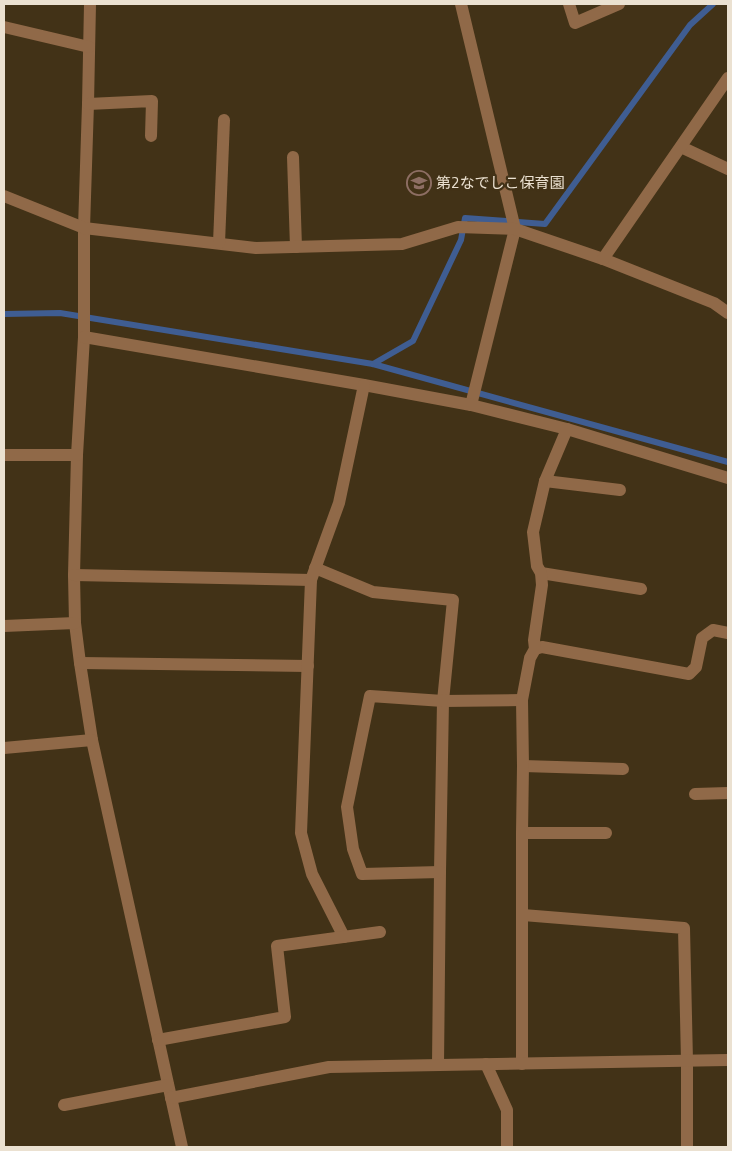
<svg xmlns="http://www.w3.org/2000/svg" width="732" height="1151" viewBox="0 0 732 1151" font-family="'Titillium Web','Noto Sans JP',sans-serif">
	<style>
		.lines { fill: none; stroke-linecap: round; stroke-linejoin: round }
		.stream { stroke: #3f5d92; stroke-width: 6 }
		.minor { stroke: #906948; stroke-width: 12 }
		.labels { text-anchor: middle; stroke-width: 4.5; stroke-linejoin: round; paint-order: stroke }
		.poi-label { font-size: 15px; fill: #ebe1d1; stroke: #423217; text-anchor: start }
	</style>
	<rect width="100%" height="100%" fill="#423217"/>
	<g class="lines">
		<g class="stream">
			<polyline points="4,314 60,313 373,364 728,462"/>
			<polyline points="373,364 413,341 461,240 465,218 545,224 690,25 713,4"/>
		</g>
		<g class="minor">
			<polyline points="90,4 88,104 84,228 84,337 77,455 74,575 75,623 80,663 92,740 182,1147"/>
			<polyline points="461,4 515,229 471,405"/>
			<polyline points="569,4 575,23 619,4"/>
			<polyline points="4,27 89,47"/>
			<polyline points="88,104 152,101 151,136"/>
			<polyline points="681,147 728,169"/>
			<polyline points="293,157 296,247"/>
			<polyline points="4,196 84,228 256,248 402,244 458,227 515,229 603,259 714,303 728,313"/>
			<polyline points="219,243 224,120"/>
			<polyline points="603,259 728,78"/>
			<polyline points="84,337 364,385 471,405 567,429 728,478"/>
			<polyline points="4,455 77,455"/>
			<polyline points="545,481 620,490"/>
			<polyline points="315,568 373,592 453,600 443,701 440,872 438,1065"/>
			<polyline points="541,573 641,589"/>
			<polyline points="74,575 311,580"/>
			<polyline points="4,626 75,623"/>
			<polyline points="535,649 542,647 689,674 696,667 702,638 713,630 728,633"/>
			<polyline points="80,663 308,666"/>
			<polyline points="4,748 92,740"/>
			<polyline points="523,766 623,769"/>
			<polyline points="695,794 728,793"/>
			<polyline points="522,833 606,833"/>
			<polyline points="440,872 362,874 353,849 347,807 370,696 443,701 522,700"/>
			<polyline points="523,915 684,928 687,1061 687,1147"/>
			<polyline points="344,937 312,874 301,833 311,580 339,503 364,385"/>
			<polyline points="158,1040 285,1017 277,946 380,932"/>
			<polyline points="486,1064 507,1110 507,1147"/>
			<polyline points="522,1064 522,833 523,766 522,700 530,658 535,649 534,640 542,585 541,573 537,566 533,532 545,481 567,429"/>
			<polyline points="171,1098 329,1067 728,1060"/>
			<polyline points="64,1105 168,1085"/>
		</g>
	</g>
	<defs>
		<symbol id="school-ring" viewBox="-11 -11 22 22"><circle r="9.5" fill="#423217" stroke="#8d6e63" stroke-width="1.5"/><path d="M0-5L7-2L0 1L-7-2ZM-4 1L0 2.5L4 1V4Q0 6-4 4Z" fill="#8d6e63"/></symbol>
	</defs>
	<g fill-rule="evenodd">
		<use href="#school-ring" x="405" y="169" width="28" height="28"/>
	</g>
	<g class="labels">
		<g class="poi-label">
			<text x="436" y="188">第2なでしこ保育園</text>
		</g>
	</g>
	<rect width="732" height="1151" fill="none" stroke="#ebe1d1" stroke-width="10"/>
</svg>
